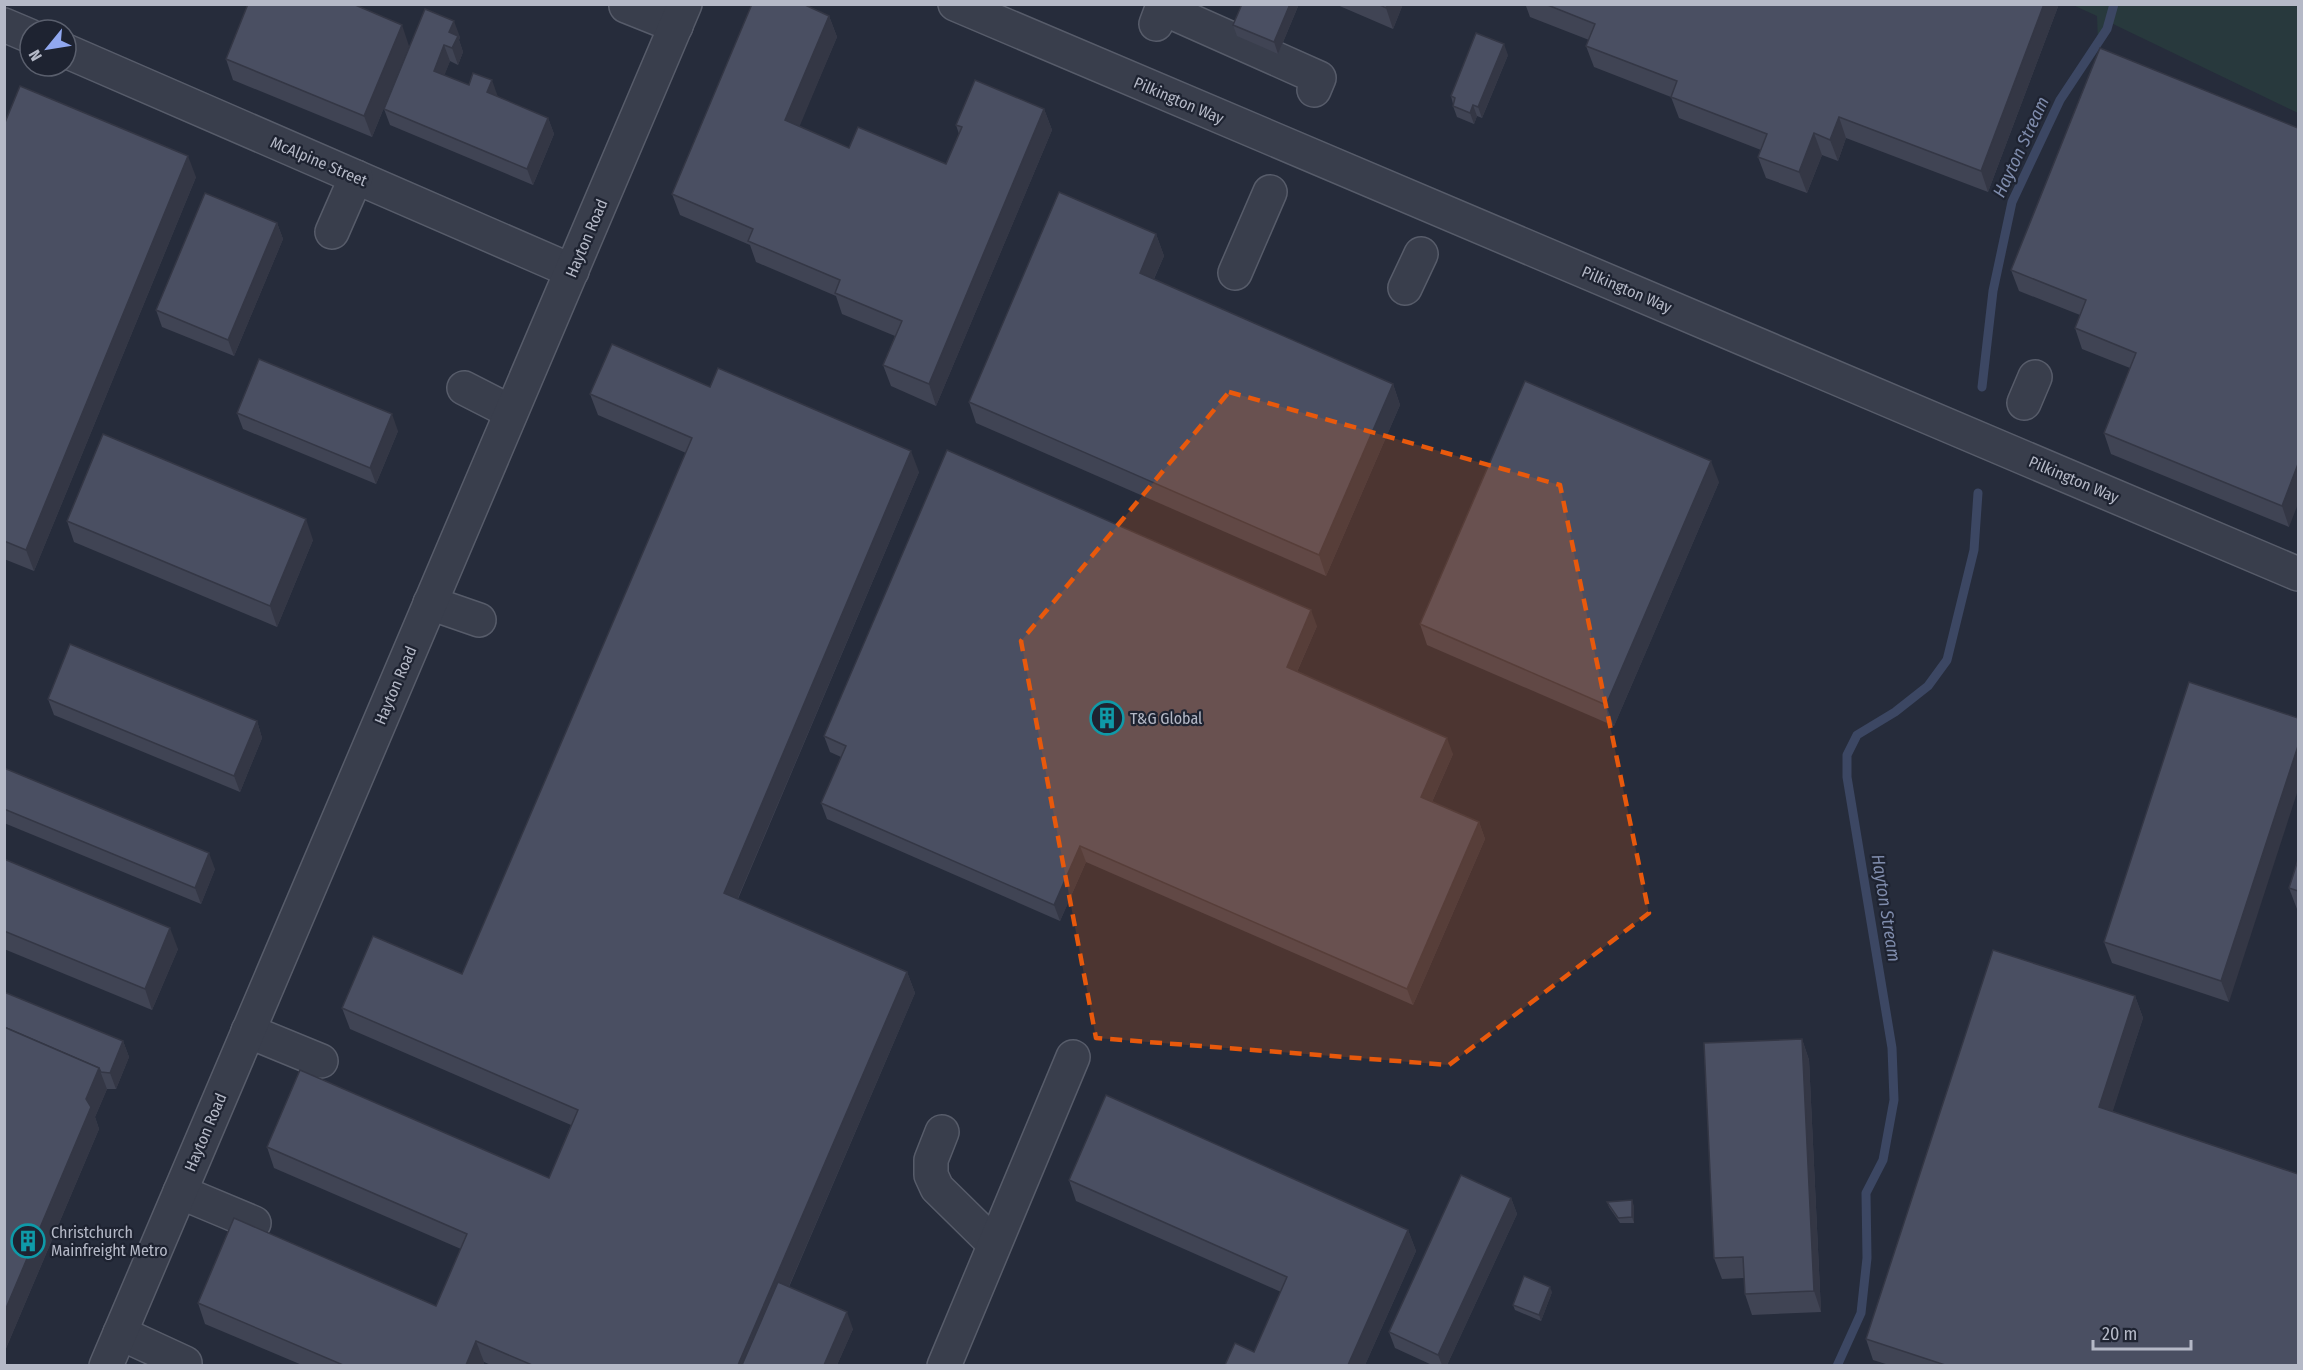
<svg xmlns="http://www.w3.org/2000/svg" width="2303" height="1370" viewBox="0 0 2303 1370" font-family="'Fira Sans Condensed',sans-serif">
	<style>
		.green { fill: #28393d }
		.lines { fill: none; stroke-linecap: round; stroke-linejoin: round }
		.stream { stroke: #3c4763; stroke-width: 9 }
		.minor-casing { stroke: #575c6a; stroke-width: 36 }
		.minor { stroke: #393e4c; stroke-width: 33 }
		.wall { fill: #404454 }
		.shaded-wall { fill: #343745 }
		.building { fill: #4a4f62; stroke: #343745; stroke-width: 1.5 }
		.marked { fill: #e8590c; fill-opacity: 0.2; stroke: #e8590c; stroke-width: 4.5; stroke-dasharray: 12 8; stroke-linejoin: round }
		.labels { text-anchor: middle; stroke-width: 4.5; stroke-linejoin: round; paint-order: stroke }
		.street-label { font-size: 16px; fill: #b5b9c7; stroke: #1e2331 }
		.poi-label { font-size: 16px; fill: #b5b9c7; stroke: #1e2331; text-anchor: start }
		.water-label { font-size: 18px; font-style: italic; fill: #7f8cac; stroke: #1e2331 }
	</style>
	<rect width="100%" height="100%" fill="#262c3b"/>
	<polygon class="green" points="2073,5 2298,5 2298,113 2111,23 2098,44 2097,16"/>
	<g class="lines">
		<g class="stream">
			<polyline points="1982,387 1993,291 2012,202 2060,100 2107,29 2114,4"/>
			<polyline points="1837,1366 1861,1313 1867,1258 1866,1193 1883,1160 1894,1100 1892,1048 1847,777 1847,755 1857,735 1895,712 1928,686 1947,660 1974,550 1978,493"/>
		</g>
		<defs>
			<g id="minor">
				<polyline points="955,4 2298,574"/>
				<polyline points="626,6 676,26"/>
				<polyline points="1156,24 1162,8 1319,78 1314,90"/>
				<polyline points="4,25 30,36"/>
				<polyline points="66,51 572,271"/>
				<polyline points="332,232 356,177"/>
				<polyline points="1235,273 1270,192"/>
				<polyline points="1405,288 1421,254"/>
				<polyline points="464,388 511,412"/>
				<polyline points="2024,403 2035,377"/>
				<polyline points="430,603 479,620"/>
				<polyline points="248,1031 321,1061"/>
				<polyline points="942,1132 931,1160 931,1175 937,1188 994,1244"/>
				<polyline points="180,1192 254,1223"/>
				<polyline points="120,1333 185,1363"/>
				<polyline points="106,1366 685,4"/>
				<polyline points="944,1366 1073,1057"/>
			</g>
		</defs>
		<use href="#minor" class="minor-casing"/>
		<use href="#minor" class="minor"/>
	</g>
	<g class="wall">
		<polygon points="1242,4 1299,4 1278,54 1237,36 1233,25"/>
		<polygon points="1335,4 1403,4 1393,29"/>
		<polygon points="1522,4 2059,4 1988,192 1846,138 1838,161 1822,155 1807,193 1766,178 1758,157 1761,150 1679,118 1671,97 1594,67 1586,46 1589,40 1530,17 1526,6"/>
		<polygon points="425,9 460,37 459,40 463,52 458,65 450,61 444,75 548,118 554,134 533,185 390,125 384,109"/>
		<polygon points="829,16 837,37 799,126 849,148 946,164 959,134 956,125 1044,109 1052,130 936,406 891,386 883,365 895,336 842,314 836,296 756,262 750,245 680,215 672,194"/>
		<polygon points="409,46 372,137 233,80 226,59"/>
		<polygon points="1508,55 1482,118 1477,116 1474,124 1457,117 1453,106 1453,104 1451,96"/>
		<polygon points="4,125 196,177 34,571 4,559"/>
		<polygon points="2298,128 2289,527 2111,454 2104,433 2130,368 2082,349 2075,328 2080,315 2019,291 2011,270"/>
		<polygon points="277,223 283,239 234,356 162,327 156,310"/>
		<polygon points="1156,234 1164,256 1154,279 1393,384 1400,405 1326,576 976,423 969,402"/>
		<polygon points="710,387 919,472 738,899 907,972 915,993 789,1287 853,1329 837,1365 491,1365 484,1362 483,1365 302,1365 205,1324 198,1303 436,1306 461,1249 274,1168 267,1147 549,1178 571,1125 350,1029 342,1008 462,974 686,453 598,415 590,394"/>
		<polygon points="237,413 398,431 376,484 243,429"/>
		<polygon points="1719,482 1614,726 1427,645 1420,624"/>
		<polygon points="67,521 313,540 277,627 74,542"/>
		<polygon points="1317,626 1297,672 1453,754 1432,802 1479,822 1485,839 1413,1005 1086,862 1060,921 827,819 821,803 841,757 830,752 824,736"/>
		<polygon points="2189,682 2229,1002 2112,963 2104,942"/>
		<polygon points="48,699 257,721 262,738 240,792 54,715"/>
		<polygon points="4,768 215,869 201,904 4,823"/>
		<polygon points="4,859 178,949 152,1010 4,949"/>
		<polygon points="2298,860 2298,909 2297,909 2289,888"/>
		<polygon points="4,992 123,1041 129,1057 116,1089 107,1089 95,1117 99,1129 4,1353"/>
		<polygon points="2135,996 2143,1018 2112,1112 2298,1365 1889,1365 1873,1360 1866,1339"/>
		<polygon points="1802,1039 1809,1060 1821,1312 1752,1315 1745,1294 1744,1278 1722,1279 1714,1258"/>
		<polygon points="1069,1180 1408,1230 1416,1251 1365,1365 1225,1365 1254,1352 1281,1292 1076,1201"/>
		<polygon points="1511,1198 1517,1214 1447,1365 1432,1365 1395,1348 1389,1332"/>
		<polygon points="1607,1202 1634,1206 1634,1223 1620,1223 1609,1207"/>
		<polygon points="1552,1292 1541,1321 1515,1310 1513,1305"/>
	</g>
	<g class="shaded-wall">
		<polygon points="1290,4 1299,4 1278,54 1274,42"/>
		<polygon points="1387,4 1403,4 1393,29 1386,8"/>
		<polygon points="2044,4 2059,4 1988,192 1981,171"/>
		<polygon points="829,16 837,37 793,142 785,120"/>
		<polygon points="454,21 460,37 459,40 463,52 458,65 452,48 449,32"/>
		<polygon points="402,25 409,46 372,137 364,116"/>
		<polygon points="1504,44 1508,55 1482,118 1478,107"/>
		<polygon points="444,45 450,61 440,87 434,71"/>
		<polygon points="492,80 498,97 487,92"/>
		<polygon points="1473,105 1477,116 1474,124 1470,113"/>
		<polygon points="1044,109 1052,130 936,406 929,384"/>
		<polygon points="1839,117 1846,138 1838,161 1830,140"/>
		<polygon points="548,118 554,134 533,185 527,169"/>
		<polygon points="1814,133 1822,155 1807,193 1799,172"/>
		<polygon points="188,156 196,177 34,571 26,550"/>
		<polygon points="277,223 283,239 234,356 228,340"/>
		<polygon points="1156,234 1164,256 1147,294 1140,273"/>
		<polygon points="1393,384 1400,405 1326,576 1319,555"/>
		<polygon points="392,414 398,431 376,484 370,468"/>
		<polygon points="911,451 919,472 731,914 724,893"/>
		<polygon points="1711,461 1719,482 1614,726 1606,705"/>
		<polygon points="2298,464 2298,504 2289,527 2282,506"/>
		<polygon points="306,519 313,540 277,627 270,606"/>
		<polygon points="1311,610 1317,626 1292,683 1287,667"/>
		<polygon points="257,721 262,738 240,792 234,776"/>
		<polygon points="1447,738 1453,754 1427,813 1421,797"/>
		<polygon points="2298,746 2298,790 2229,1002 2221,981"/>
		<polygon points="1479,822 1485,839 1413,1005 1407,989"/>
		<polygon points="1080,846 1086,862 1060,921 1054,905"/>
		<polygon points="209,853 215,869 201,904 195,888"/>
		<polygon points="170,928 178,949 152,1010 145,989"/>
		<polygon points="907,972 915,993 755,1365 738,1365"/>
		<polygon points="2135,996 2143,1018 2107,1129 2099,1107"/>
		<polygon points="1802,1039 1809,1060 1821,1312 1814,1291"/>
		<polygon points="123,1041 129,1057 116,1089 110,1073"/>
		<polygon points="99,1068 107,1089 95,1117 99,1129 4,1353 4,1313 86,1099"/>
		<polygon points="1511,1198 1517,1214 1447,1365 1442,1365 1438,1355"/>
		<polygon points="1632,1200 1634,1206 1634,1223 1632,1217"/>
		<polygon points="1408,1230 1416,1251 1365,1365 1348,1365"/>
		<polygon points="1550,1287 1552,1292 1541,1321 1539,1315"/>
		<polygon points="847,1312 853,1329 837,1365 824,1365"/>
		<polygon points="476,1341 484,1362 483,1365 466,1365"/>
	</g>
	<g class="building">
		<polygon points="248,4 353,4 402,25 364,116 226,59"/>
		<polygon points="752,4 803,4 829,16 785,120 849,148 858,127 946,164 962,127 956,125 975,80 1044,109 929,384 883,365 902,321 835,293 840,280 748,241 753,229 672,194"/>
		<polygon points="1242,4 1290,4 1274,42 1233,25"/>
		<polygon points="1378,4 1387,4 1386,8"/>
		<polygon points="1545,4 2044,4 1981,171 1839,117 1830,140 1814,133 1799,172 1758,157 1767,134 1671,97 1677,81 1586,46 1595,24"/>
		<polygon points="425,9 454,21 449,32 458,36 452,48 444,45 434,71 469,85 473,73 492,80 487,92 548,118 527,169 384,109"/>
		<polygon points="1476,33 1504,44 1478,107 1473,105 1470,113 1453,106 1455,98 1451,96"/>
		<polygon points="2100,48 2298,128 2298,464 2282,506 2104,433 2136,353 2075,328 2086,300 2011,270"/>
		<polygon points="20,86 188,156 26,550 4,541 4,125"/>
		<polygon points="1059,192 1156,234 1140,273 1393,384 1319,555 969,402"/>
		<polygon points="205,193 277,223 228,340 156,310"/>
		<polygon points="612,344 710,387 718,368 911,451 724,893 907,972 738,1365 532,1365 476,1341 466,1365 343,1365 198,1303 234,1218 436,1306 467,1234 267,1147 300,1070 549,1178 578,1110 342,1008 373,936 462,974 692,438 590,394"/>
		<polygon points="259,359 392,414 370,468 237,413"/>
		<polygon points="1525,381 1711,461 1606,705 1420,624"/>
		<polygon points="103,434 306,519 270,606 67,521"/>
		<polygon points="947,450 1311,610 1287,667 1447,738 1421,797 1479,822 1407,989 1080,846 1054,905 821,803 846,746 824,736"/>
		<polygon points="70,644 257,721 234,776 48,699"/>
		<polygon points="2189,682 2298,718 2298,746 2221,981 2104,942"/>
		<polygon points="4,768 209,853 195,888 4,809"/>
		<polygon points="4,859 170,928 145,989 4,931"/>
		<polygon points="2298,860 2298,891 2289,888"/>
		<polygon points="1993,950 2135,996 2099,1107 2298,1174 2298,1365 1945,1365 1866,1339"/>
		<polygon points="4,992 123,1041 110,1073 101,1072 99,1068 4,1027"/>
		<polygon points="4,1027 99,1068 86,1099 91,1107 4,1313"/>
		<polygon points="1802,1039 1814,1291 1745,1294 1743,1257 1714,1258 1704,1043"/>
		<polygon points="1106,1095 1408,1230 1348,1365 1225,1365 1235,1343 1254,1352 1287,1277 1069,1180"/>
		<polygon points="1461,1175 1511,1198 1438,1355 1389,1332"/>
		<polygon points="1632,1200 1632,1217 1618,1218 1607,1202"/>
		<polygon points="1524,1276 1550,1287 1539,1315 1513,1305"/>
		<polygon points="778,1282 847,1312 824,1365 742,1365"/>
	</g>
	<path class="marked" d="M 1229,392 L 1560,485 L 1649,913 L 1449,1065 L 1096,1038 L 1021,641 Z"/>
	<defs>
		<symbol id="building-ring" viewBox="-11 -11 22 22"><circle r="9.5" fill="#1e2331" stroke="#0f9aa8" stroke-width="1.5"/><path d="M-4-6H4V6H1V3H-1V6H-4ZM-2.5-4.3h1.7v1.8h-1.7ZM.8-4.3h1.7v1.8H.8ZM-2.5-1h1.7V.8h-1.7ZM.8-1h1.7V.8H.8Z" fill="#0f9aa8"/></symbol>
	</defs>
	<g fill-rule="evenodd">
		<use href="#building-ring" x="1088" y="699" width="38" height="38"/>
		<use href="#building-ring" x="9" y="1222" width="38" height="38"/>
	</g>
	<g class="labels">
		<g class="street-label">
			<text transform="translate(1179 100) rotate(23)" y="6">Pilkington Way</text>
			<text transform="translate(319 161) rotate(23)" y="6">McAlpine Street</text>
			<text transform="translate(586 238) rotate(-67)" y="6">Hayton Road</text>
			<text transform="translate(1627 289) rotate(23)" y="6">Pilkington Way</text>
			<text transform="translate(2074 479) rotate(23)" y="6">Pilkington Way</text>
			<text transform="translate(395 685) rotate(-67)" y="6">Hayton Road</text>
			<text transform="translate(205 1132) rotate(-67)" y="6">Hayton Road</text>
		</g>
		<g class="poi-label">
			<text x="1130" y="724">T&amp;G Global</text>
			<text x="51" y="1238">Christchurch<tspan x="51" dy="18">Mainfreight Metro</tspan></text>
		</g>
		<g class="water-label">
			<text transform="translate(2021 147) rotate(-65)" y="6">Hayton Stream</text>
			<text transform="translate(1886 908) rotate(81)" y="6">Hayton Stream</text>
		</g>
	</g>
	<rect width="2303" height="1370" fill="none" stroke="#b5b9c7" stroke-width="12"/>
	<g transform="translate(48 48) rotate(240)"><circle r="28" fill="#1e2331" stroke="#5a5f6d" stroke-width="1.5"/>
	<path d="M0-4.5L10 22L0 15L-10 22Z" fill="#91a8f0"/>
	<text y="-9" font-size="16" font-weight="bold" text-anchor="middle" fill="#b5b9c7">N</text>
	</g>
	<path d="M2093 1340v9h98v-9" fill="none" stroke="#b5b9c7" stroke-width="3"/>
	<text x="2102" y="1340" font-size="18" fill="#b5b9c7" stroke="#1e2331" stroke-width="4.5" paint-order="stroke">20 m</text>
</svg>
